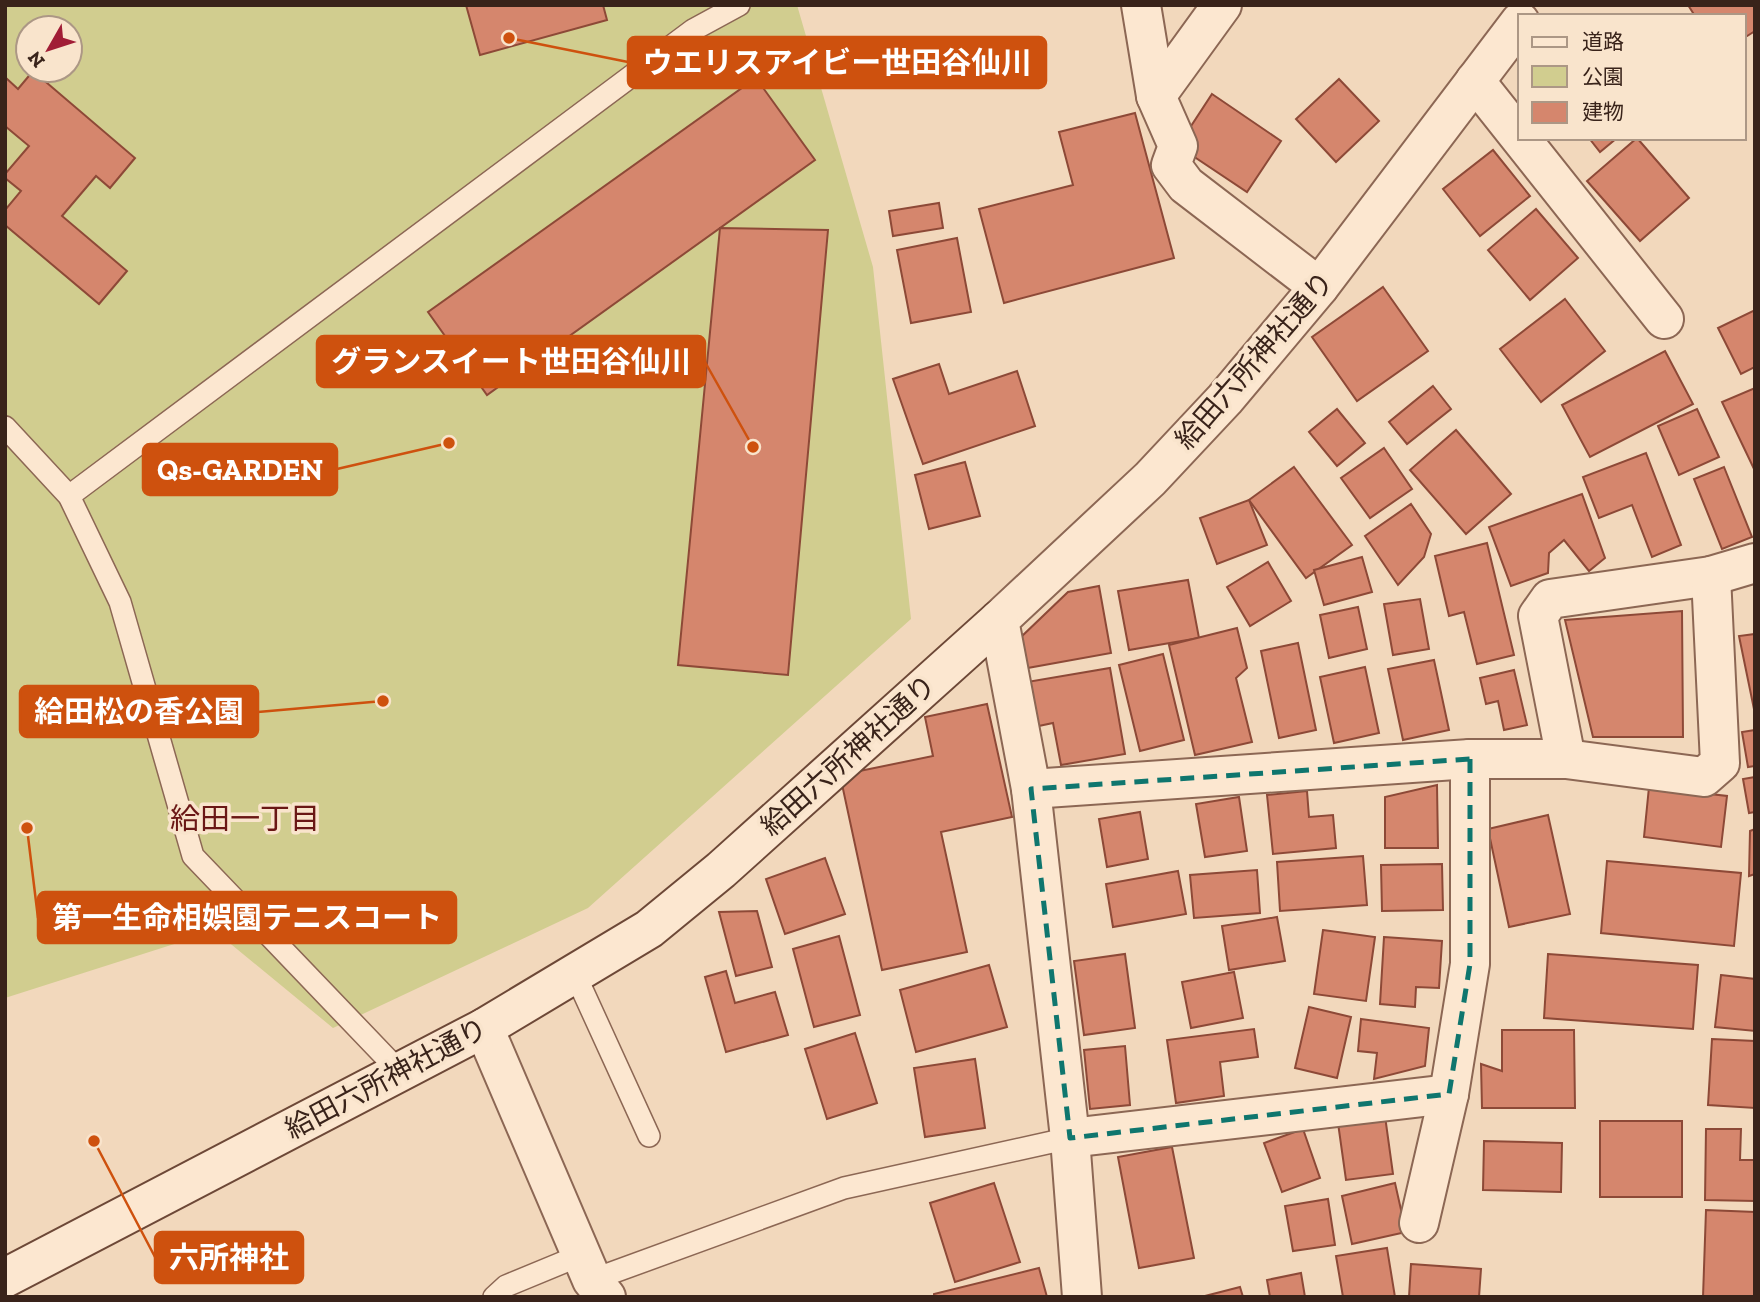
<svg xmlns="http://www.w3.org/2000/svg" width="1760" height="1302" viewBox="0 0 1760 1302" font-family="'Zilla Slab','Noto Sans JP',serif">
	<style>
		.green { fill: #d1cd8f; fill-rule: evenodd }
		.building { fill: #d5866d; stroke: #8d4937; stroke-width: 2 }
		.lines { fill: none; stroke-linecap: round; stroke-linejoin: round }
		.lane-casing { stroke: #8c6754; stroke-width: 24 }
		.street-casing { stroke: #8c6754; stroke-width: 42 }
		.secondary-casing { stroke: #6d4837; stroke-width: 42 }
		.lane { stroke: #fce7d0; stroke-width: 21 }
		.street { stroke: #fce7d0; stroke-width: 38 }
		.secondary { stroke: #fce7d0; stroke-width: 38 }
		.marked { fill: none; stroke: #0f766e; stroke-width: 5; stroke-dasharray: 14 9; stroke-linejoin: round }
		.labels { text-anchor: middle; stroke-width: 7; stroke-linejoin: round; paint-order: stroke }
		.street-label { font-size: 28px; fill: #39231a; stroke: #f9e4cc }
		.neighbourhood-label { font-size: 30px; fill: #6a1715; stroke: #f9e4cc }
		.leader { fill: none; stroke: #ce510e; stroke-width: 2.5 }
		.callout-dot { fill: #ce510e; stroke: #f9e4cc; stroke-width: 2.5 }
		.callout { fill: #ce510e; stroke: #ce510e; stroke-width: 2.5 }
		.callout-label { font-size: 30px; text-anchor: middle; font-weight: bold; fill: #fff }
	</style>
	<rect width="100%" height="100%" fill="#f2d8bc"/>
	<path class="green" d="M 5,5 L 797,5 L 873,267 L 911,619 L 588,908 L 333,1028 L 215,931 L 5,998 ZM 28,28 L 70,28 L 70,70 L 28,70 Z"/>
	<g class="building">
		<polygon points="466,5 603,5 607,20 480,55"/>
		<polygon points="1688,5 1755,5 1755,31 1744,38 1744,16 1695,16"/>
		<polygon points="33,71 135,158 110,188 96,176 62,216 127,271 99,304 5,225 5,210 21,191 5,178 5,174 29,146 5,126 5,77 18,89"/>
		<polygon points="756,78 815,160 487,395 428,312"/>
		<polygon points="1339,79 1379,121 1336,162 1296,119"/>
		<polygon points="1212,94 1281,141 1247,192 1178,146"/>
		<polygon points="1135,113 1174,258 1004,303 979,209 1073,185 1059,132"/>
		<polygon points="1589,138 1617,138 1600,152"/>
		<polygon points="1637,138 1689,198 1640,241 1587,181"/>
		<polygon points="1493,150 1530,196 1480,236 1443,189"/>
		<polygon points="939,203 943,228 893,236 889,211"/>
		<polygon points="1536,209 1578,258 1530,300 1488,250"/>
		<polygon points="720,228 828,230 788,675 678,665"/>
		<polygon points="957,238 971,312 911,323 897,250"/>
		<polygon points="1383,287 1428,351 1357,401 1312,337"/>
		<polygon points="1565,299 1605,351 1541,402 1500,349"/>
		<polygon points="1755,310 1755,367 1741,374 1718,328"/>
		<polygon points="1665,351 1693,404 1590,457 1562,405"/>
		<polygon points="939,364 949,394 1017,371 1035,426 923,464 893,379"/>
		<polygon points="1433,386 1451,409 1407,444 1389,422"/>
		<polygon points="1755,388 1755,471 1722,402"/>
		<polygon points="1337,409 1365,443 1337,466 1309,432"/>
		<polygon points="1697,409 1719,457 1679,475 1658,426"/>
		<polygon points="1456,430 1511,494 1466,534 1410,470"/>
		<polygon points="1384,448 1412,489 1370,518 1341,478"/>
		<polygon points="1646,453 1681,545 1652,557 1632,505 1599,518 1583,477"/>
		<polygon points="965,462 980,516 929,529 915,475"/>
		<polygon points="1294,467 1352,545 1306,578 1249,500"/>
		<polygon points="1724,467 1752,537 1722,549 1694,479"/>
		<polygon points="1582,494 1605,558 1589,571 1564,540 1549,553 1548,573 1511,586 1489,527"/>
		<polygon points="1249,500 1267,545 1217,564 1200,518"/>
		<polygon points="1411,504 1431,534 1424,557 1398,585 1365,536"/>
		<polygon points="1487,543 1514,655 1477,664 1464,612 1449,616 1435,556"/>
		<polygon points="1362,557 1372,592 1324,605 1314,570"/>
		<polygon points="1268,562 1291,601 1250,626 1227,587"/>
		<polygon points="1188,580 1199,638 1129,650 1118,591"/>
		<polygon points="1099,586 1111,653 1022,669 1019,639 1068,592"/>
		<polygon points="1420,599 1429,649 1393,655 1384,604"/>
		<polygon points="1358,607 1367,649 1329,658 1320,615"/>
		<polygon points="1682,611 1683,737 1593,737 1565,620"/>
		<polygon points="1237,628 1247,668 1236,678 1252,742 1195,755 1169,645"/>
		<polygon points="1755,634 1755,714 1739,636"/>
		<polygon points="1298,643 1316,730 1279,738 1261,651"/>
		<polygon points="1163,654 1184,740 1140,751 1119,665"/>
		<polygon points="1434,660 1449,730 1403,740 1388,669"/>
		<polygon points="1365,667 1379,733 1334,743 1320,677"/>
		<polygon points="1110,668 1125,754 1061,765 1053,723 1034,727 1027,682"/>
		<polygon points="1514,670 1527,725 1504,730 1498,701 1486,704 1480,678"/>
		<polygon points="987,704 1012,817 941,832 967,952 882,970 840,775 933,756 925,717"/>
		<polygon points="1755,730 1755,766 1748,767 1742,732"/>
		<polygon points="1755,777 1755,812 1749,813 1743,779"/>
		<polygon points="1437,785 1438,848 1385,848 1385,797"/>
		<polygon points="1649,787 1727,796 1721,847 1644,837"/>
		<polygon points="1307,791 1309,817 1333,815 1336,848 1273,854 1267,795"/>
		<polygon points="1239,797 1247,851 1205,857 1196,804"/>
		<polygon points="1140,812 1148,859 1107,867 1099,819"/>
		<polygon points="1548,815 1570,914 1509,927 1488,829"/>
		<polygon points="1755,829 1755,874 1749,876 1750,831"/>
		<polygon points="1363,856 1367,905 1280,911 1277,862"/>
		<polygon points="825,858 845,914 785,934 766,879"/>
		<polygon points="1607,861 1741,873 1734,946 1601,933"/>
		<polygon points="1442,864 1443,910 1382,911 1381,865"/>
		<polygon points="1257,870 1260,913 1194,918 1190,875"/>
		<polygon points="1178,871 1186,914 1113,927 1106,884"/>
		<polygon points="757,911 772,967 736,976 719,912"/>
		<polygon points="1277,917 1285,961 1229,970 1222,926"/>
		<polygon points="1323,930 1375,937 1366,1001 1314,994"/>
		<polygon points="839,936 860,1015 814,1027 793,949"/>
		<polygon points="1384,937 1442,941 1439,988 1416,987 1415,1007 1380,1004"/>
		<polygon points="1125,954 1135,1028 1084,1035 1074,961"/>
		<polygon points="1548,954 1698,965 1693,1029 1544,1018"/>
		<polygon points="989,965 1007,1027 916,1052 900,990"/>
		<polygon points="726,971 735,1003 775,992 788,1035 726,1052 705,977"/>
		<polygon points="1234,972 1243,1018 1191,1028 1182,982"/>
		<polygon points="1721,975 1755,979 1755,1031 1715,1027"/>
		<polygon points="1309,1007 1351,1017 1337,1078 1295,1068"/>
		<polygon points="1361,1019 1429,1028 1425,1066 1374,1079 1377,1053 1358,1051"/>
		<polygon points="1254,1029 1258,1057 1220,1062 1224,1096 1176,1103 1167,1040"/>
		<polygon points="1502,1030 1574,1030 1575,1108 1482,1108 1481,1064 1502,1071"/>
		<polygon points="855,1033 877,1103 827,1119 805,1049"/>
		<polygon points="1712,1039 1755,1041 1755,1108 1708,1105"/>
		<polygon points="1125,1046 1130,1105 1090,1109 1084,1050"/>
		<polygon points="975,1059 985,1128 925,1137 914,1068"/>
		<polygon points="1385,1116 1393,1174 1346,1180 1338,1123"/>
		<rect x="1600" y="1121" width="82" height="76"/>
		<polygon points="1303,1129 1320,1178 1282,1192 1264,1143"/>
		<polygon points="1706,1129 1741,1129 1740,1160 1755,1160 1755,1201 1705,1200"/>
		<polygon points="1484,1141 1562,1143 1561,1192 1483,1190"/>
		<polygon points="1172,1147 1194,1258 1139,1268 1118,1157"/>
		<polygon points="994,1183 1020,1262 955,1282 930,1203"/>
		<polygon points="1395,1183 1406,1232 1352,1244 1342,1196"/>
		<polygon points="1328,1199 1335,1245 1293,1251 1285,1206"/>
		<polygon points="1706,1210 1755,1212 1755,1297 1703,1297"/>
		<polygon points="1387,1248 1395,1297 1343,1297 1336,1256"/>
		<polygon points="1411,1264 1481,1269 1479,1297 1409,1297"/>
		<polygon points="1039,1268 1047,1297 934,1297 934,1294"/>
		<polygon points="1301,1273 1305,1297 1270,1297 1267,1280"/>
		<polygon points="1240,1287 1243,1297 1201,1297"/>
	</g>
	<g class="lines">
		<defs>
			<g id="lane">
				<polyline points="5,427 69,496 120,602 193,856 398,1070"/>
				<polyline points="69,496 693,30 739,5"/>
				<polyline points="575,974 649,1136"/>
				<polyline points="592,1280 844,1188 1070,1138"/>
				<polyline points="494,1297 506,1286 581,1255"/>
			</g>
			<g id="street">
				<polyline points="1141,5 1156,96 1178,146 1171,165 1186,185 1319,287"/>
				<polyline points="1475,81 1664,319"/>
				<polyline points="1156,96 1222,5"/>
				<polyline points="1566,759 1538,616 1550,599 1711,576 1755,563"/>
				<polyline points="1031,789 1470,759 1566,759 1704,777 1720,763 1711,576"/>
				<polyline points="484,1028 592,1280 606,1297"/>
				<polyline points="1070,1138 1449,1094"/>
				<polyline points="1419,1223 1449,1094 1470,964 1470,759"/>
				<polyline points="1082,1297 1070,1138 1031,789 999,620 1150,479 1225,399 1319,287 1520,22"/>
			</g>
			<polyline id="secondary" points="5,1278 484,1028 649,929 721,870 999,620"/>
		</defs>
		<use href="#lane" class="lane-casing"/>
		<use href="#street" class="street-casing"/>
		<use href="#secondary" class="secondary-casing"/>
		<use href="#lane" class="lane"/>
		<use href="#street" class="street"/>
		<use href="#secondary" class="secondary"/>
	</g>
	<path class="marked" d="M 1470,759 L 1470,964 L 1449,1094 L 1070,1138 L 1031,789 Z"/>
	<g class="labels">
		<g class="street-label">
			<text transform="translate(1254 360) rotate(-49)" y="10">給田六所神社通り</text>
			<text transform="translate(848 755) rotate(-42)" y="10">給田六所神社通り</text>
			<text transform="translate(386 1078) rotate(-28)" y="10">給田六所神社通り</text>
		</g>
		<g class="neighbourhood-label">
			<text x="245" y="829">給田一丁目</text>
		</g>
	</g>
	<path class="leader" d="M509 38L628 62M753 447L705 362M449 443L337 469M383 701L258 712M27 828L38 918M94 1141L155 1257"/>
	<g class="callout-dot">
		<circle cx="509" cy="38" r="7"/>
		<circle cx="753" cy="447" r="7"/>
		<circle cx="449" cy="443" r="7"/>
		<circle cx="383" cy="701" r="7"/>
		<circle cx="27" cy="828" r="7"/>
		<circle cx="94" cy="1141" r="7"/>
	</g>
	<g class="callout">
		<rect x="628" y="37" width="418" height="51" rx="7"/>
		<rect x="317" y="336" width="388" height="51" rx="7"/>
		<rect x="143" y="444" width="194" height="51" rx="7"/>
		<rect x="20" y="686" width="238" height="51" rx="7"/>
		<rect x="38" y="892" width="418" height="51" rx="7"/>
		<rect x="155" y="1232" width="148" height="51" rx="7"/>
	</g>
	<g class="callout-label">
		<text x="837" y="73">ウエリスアイビー世田谷仙川</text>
		<text x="511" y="372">グランスイート世田谷仙川</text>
		<text x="240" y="480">Qs-GARDEN</text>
		<text x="139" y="722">給田松の香公園</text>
		<text x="247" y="928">第一生命相娯園テニスコート</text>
		<text x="229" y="1268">六所神社</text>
	</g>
	<rect width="1760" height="1302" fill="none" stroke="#39231a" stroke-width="14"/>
	<rect x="1518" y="14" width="228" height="126" fill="#f9e4cc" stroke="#ac9785" stroke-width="2"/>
	<rect x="1532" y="37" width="35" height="10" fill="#fce7d0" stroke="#ac9785" stroke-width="2"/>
	<text x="1582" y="49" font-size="21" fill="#39231a">道路</text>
	<rect x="1532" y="66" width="35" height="21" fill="#d1cd8f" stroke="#ac9785" stroke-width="2"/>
	<text x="1582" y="84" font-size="21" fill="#39231a">公園</text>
	<rect x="1532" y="102" width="35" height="21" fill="#d5866d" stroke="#ac9785" stroke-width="2"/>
	<text x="1582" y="119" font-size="21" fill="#39231a">建物</text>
	<g transform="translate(49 49) rotate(231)"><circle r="33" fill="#f9e4cc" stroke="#ac9785" stroke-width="2"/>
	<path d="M0-5L12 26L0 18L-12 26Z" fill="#a11d36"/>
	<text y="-10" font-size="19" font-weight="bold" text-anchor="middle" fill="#39231a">N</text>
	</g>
</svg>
